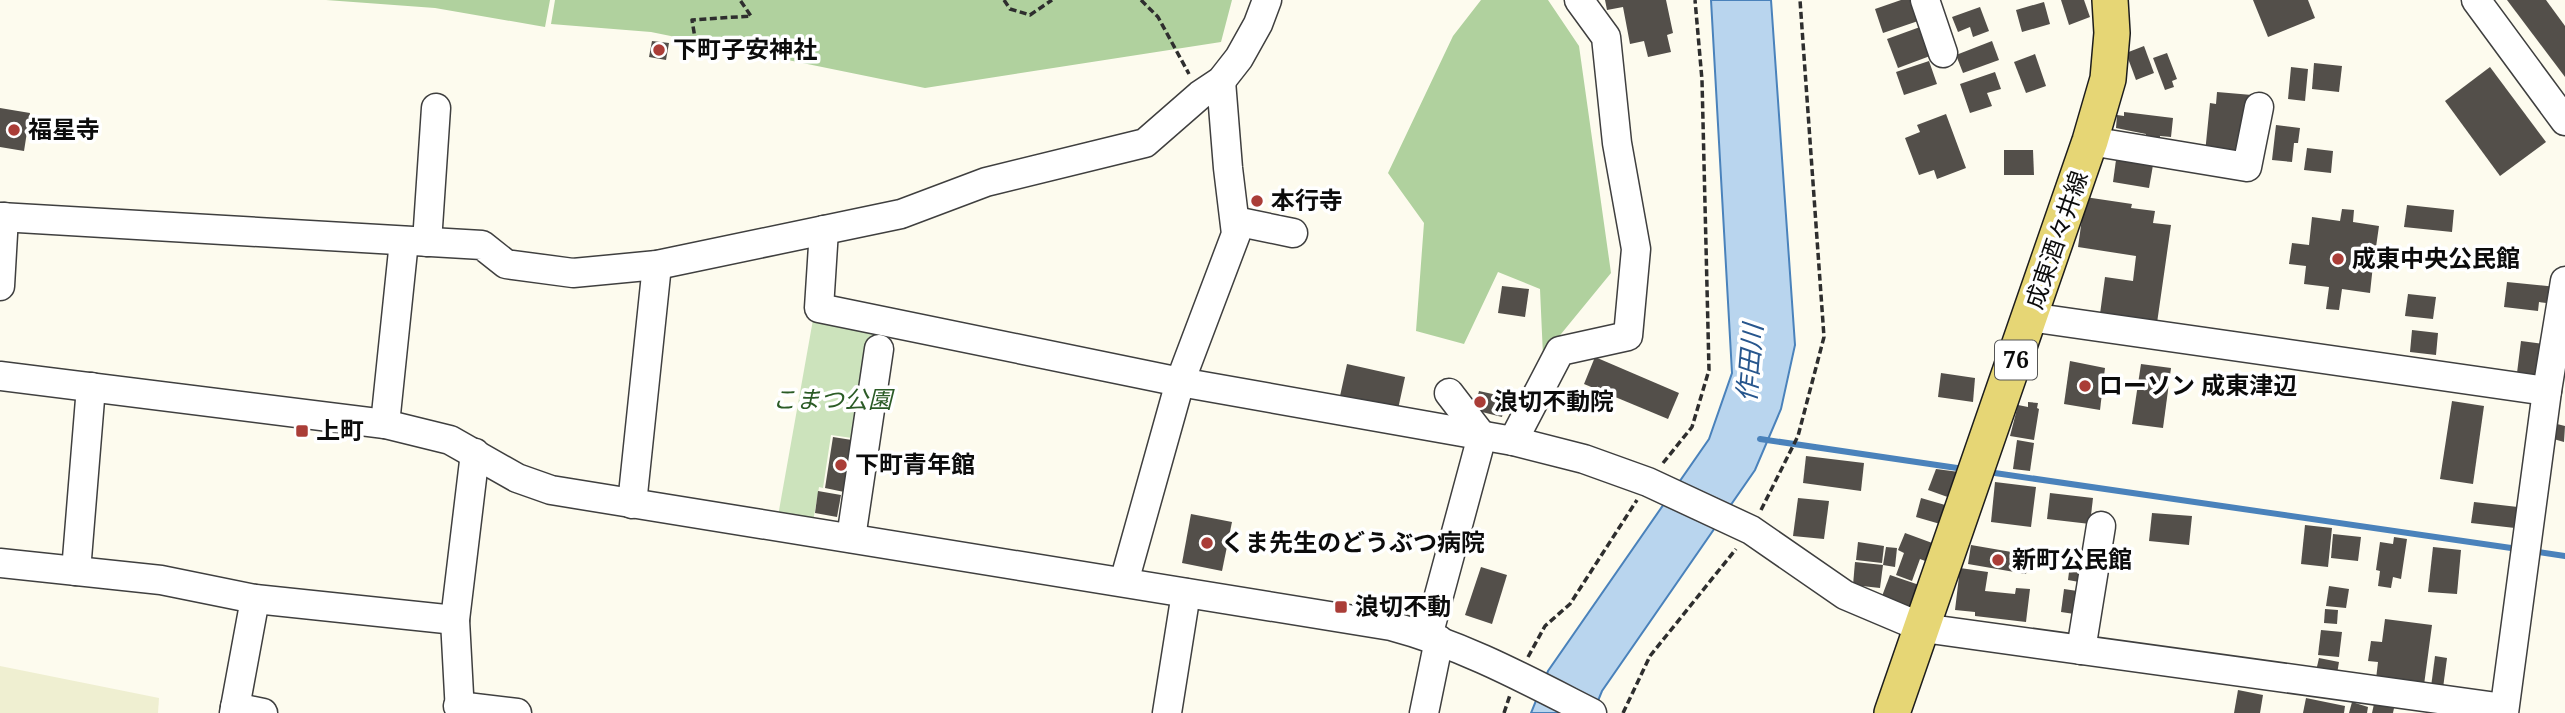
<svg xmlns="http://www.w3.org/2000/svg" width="2565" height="713" viewBox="0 0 2565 713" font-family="'Noto Serif','Noto Sans JP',serif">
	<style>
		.farmland { fill: #efefd1 }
		.green { fill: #cce3bc }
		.forest { fill: #b0d19e }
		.water { fill: #b9d5ee; stroke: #4a82bb; stroke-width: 2 }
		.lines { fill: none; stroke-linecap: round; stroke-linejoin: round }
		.stream { stroke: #4a82bb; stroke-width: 6 }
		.building { fill: #534f4a }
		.minor-casing { stroke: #3f3f3f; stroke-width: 31 }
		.major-casing { stroke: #1d1d1d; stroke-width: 38 }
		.path { stroke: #2e2e2e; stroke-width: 3.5; stroke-dasharray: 7 3.5; stroke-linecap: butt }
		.minor { stroke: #fff; stroke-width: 28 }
		.major { stroke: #e6d675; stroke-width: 35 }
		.poi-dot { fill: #aa3d37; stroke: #fff; stroke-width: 2.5 }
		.labels { text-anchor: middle; stroke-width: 7; stroke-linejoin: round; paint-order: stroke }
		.shield { fill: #fff; stroke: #555; stroke-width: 2 }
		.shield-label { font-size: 23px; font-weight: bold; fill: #0c0c0c }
		.poi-label { font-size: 24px; font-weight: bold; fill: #0c0c0c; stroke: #fff; text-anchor: start }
		.street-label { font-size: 24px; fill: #0c0c0c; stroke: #fff }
		.park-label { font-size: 24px; font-style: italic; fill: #2b5b26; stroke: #fff }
		.water-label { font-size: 26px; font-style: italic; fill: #27568d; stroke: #fff }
	</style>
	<rect width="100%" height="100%" fill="#fdfbee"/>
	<polygon class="farmland" points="0,666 159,698 158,713 0,713"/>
	<polygon class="green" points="814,314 876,325 859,439 831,435 823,488 819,487 813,522 778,516"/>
	<g class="forest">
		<polygon points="326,0 550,0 545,27 435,8"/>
		<polygon points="555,0 1232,0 1221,42 925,88 651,32 551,24"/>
		<polygon points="1481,0 1548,0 1579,46 1611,273 1543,356 1540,289 1498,272 1464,344 1416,331 1424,223 1388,173 1453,36"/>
	</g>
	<polygon class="water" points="1711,0 1771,0 1795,345 1781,409 1755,470 1602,691 1593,713 1531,713 1548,671 1709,439 1732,373"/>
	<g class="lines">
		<g class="stream">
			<polyline points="1760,439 1964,469"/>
			<polyline points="1988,472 2518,549"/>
			<polyline points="2532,551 2565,556"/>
		</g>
	</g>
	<g class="building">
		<polygon points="1605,0 1666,0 1673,33 1667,35 1671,52 1648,57 1644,41 1630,44 1623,7 1607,10"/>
		<polygon points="1901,0 1914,0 1921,20 1883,33 1875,9"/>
		<polygon points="2061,0 2084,0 2090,17 2069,25"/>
		<polygon points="2253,0 2308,0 2315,18 2268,37"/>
		<polygon points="2507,0 2546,0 2565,26 2565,77"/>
		<polygon points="2044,2 2050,24 2022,32 2016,10"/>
		<polygon points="1980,7 1989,31 1973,37 1970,27 1958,32 1952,17"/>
		<polygon points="1920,27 1930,56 1898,68 1887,39"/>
		<polygon points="652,41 669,43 666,60 649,57"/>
		<polygon points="1992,41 1999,60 1963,73 1956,55"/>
		<polygon points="2144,46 2154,73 2136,80 2126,53"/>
		<polygon points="2167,53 2177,79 2172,81 2174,87 2165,90 2153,58"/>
		<polygon points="2035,54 2046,86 2026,93 2014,62"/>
		<polygon points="1929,61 1937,84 1904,95 1896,72"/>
		<polygon points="2314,63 2342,66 2339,92 2312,89"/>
		<polygon points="2291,67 2308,69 2305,101 2288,99"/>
		<polygon points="2490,67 2546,142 2500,176 2445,101"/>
		<polygon points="1995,72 2001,89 1987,93 1992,106 1970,113 1960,84"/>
		<polygon points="2217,92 2252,95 2248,133 2240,157 2205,153 2210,103 2216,104"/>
		<polygon points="0,108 30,113 24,151 0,147"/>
		<polygon points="2124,112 2173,118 2171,137 2160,136 2160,140 2146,139 2146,134 2116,128 2117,115 2124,116"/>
		<polygon points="1946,114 1966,168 1937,179 1934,170 1919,175 1905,138 1920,132 1917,125"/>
		<polygon points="2276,125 2300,128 2298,143 2294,143 2292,162 2272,160"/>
		<polygon points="2307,148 2333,151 2331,173 2304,170"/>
		<polygon points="2004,150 2033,150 2034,175 2004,175"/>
		<polygon points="2116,160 2153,165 2149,188 2113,182"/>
		<polygon points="2085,197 2132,204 2131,208 2155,211 2153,223 2171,225 2157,323 2100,314 2105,277 2133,281 2136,256 2078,247"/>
		<polygon points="2407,205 2454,210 2452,232 2404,227"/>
		<polygon points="2342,209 2354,210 2353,222 2379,226 2375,254 2387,255 2385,267 2373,265 2370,293 2342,289 2339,310 2326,309 2329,287 2304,284 2306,266 2289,264 2292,243 2309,245 2312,217 2340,221"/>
		<polygon points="2507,282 2557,287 2555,304 2539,302 2538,311 2504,307"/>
		<polygon points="1502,286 1529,289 1525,317 1498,313"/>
		<polygon points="2408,294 2436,297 2433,319 2405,316"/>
		<polygon points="2412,330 2438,333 2436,355 2410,352"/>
		<polygon points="2521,341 2543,344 2539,376 2517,373"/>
		<polygon points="1595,357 1679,393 1668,419 1584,384"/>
		<polygon points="2070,361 2105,368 2100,410 2064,404"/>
		<polygon points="1347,364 1405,377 1398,409 1340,396"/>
		<polygon points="2141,364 2171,368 2163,428 2132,424"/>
		<polygon points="1941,373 1975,378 1973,402 1938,397"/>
		<polygon points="1479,391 1506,397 1502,417 1474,410"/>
		<polygon points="2452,401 2484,406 2473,484 2440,479"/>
		<polygon points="2028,402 2038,403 2037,408 2039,409 2034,440 2010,436 2018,405 2028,407"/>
		<polygon points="2553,423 2565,426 2564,442 2550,438"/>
		<polygon points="833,437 858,441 849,493 825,488"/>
		<polygon points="2017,440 2034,443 2030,471 2013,469"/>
		<polygon points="1806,456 1864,463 1861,491 1803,483"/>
		<polygon points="1936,469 1967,473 1956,500 1928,490"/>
		<polygon points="1995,482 2036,487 2031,527 1991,522"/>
		<polygon points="818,491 841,495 837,517 815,513"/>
		<polygon points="2050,493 2093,498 2090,524 2047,519"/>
		<polygon points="1798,498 1829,501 1824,539 1793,536"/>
		<polygon points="1921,498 1952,507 1947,526 1916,517"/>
		<polygon points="2474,502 2518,507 2515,528 2471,523"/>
		<polygon points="2152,513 2192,516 2189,545 2149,541"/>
		<polygon points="1191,514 1232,522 1222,571 1182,563"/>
		<polygon points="2305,525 2332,528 2328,567 2301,564"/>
		<polygon points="1905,533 1935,544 1928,562 1920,559 1912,581 1896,575 1904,553 1898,550"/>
		<polygon points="2333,534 2361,537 2358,561 2331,558"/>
		<polygon points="2394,537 2407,539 2401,579 2393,577 2391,588 2378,586 2380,571 2376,570 2380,542 2393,544"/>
		<polygon points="1858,542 1884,546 1882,563 1856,560"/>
		<polygon points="1971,545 2029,555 2026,574 1968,564"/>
		<polygon points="1886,547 1897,548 1895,567 1883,565"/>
		<polygon points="2433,547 2461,550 2457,594 2428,592"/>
		<polygon points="2072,548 2089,551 2085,583 2068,580"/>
		<polygon points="1855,562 1883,565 1880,588 1853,585"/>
		<polygon points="1481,567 1507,575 1492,624 1465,615"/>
		<polygon points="1960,568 1988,572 1985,591 2015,594 2016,588 2030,589 2026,622 1975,616 1975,612 1955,610"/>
		<polygon points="1890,575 1925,587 1914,617 1879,604"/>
		<polygon points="2329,586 2349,589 2346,608 2326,606"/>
		<polygon points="2064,589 2084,592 2081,615 2061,612"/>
		<polygon points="2325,609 2338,610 2337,624 2324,623"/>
		<polygon points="2385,619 2432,625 2424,685 2376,679 2378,662 2368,661 2371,641 2382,642"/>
		<polygon points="2321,630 2342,632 2339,657 2318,655"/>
		<polygon points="2435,656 2447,658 2443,688 2431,687"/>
		<polygon points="2319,658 2339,662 2337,674 2316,671"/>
		<polygon points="2238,690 2263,695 2260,713 2234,713"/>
		<polygon points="2306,698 2345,706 2344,713 2303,713"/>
		<polygon points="2352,702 2368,707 2367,713 2349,713"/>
		<polygon points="2374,704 2394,708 2393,713 2372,713"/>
	</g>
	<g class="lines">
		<defs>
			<g id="minor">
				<polyline points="1925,0 1943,53"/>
				<polyline points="2476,0 2565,121"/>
				<polyline points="2090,141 2247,167 2259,107"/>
				<polyline points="0,217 482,245 506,264 573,273 657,265 901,214 986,182 1145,143 1200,95 1221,81 1239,58 1258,24 1267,0"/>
				<polyline points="1235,221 1293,233"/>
				<polyline points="824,230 819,308 1180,382 1513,441 1584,459 1648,482 1751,530 1845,595 1923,628 2504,708"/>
				<polyline points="427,242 436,108"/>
				<polyline points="0,286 4,217"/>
				<polyline points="2030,317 2547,391"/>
				<path d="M 0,376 L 385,424 L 450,440 L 517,478 L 551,490 L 1391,626 C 1463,645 1527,680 1592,713"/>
				<polyline points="1449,393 1482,436"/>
				<polyline points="385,424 404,241"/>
				<polyline points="1513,441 1560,351 1628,336 1636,249 1617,143 1606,37 1579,0"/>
				<polyline points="632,504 657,265"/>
				<polyline points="851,538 879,349"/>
				<polyline points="0,563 161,580 255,599 455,620"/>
				<polyline points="76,571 91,387"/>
				<polyline points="1124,582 1180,382 1236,234 1228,168 1221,81"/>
				<polyline points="1428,636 1482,436"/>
				<polyline points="2081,650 2101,526"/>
				<polyline points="458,706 517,713"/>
				<polyline points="235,707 263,713"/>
				<polyline points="234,713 255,599"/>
				<polyline points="460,713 455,620 475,453"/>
				<polyline points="1167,713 1186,593"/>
				<polyline points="1424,713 1439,640"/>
				<polyline points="2504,713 2547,391 2565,281"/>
			</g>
			<polyline id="major" points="1892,713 2090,141 2108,79 2112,33 2110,0"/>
		</defs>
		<use href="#minor" class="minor-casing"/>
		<use href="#major" class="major-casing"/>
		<g class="path">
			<polyline points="1004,0 1010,9 1030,15 1052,0"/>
			<polyline points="1141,0 1158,17 1189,74"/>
			<polyline points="691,53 696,44 692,20 751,16 740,0"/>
			<polyline points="1663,463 1692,427 1709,370 1702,80 1695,0"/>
			<polyline points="1761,510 1798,436 1824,337 1800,0"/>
			<polyline points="1528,657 1545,626 1570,604 1637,500"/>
			<polyline points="1504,713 1510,695"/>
			<polyline points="1623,713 1650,656 1736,549"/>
		</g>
		<use href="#minor" class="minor"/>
		<use href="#major" class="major"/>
	</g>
	<g class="poi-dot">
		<circle cx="659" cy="50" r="7"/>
		<circle cx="14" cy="130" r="7"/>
		<circle cx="1257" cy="201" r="7"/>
		<circle cx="2338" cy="259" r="7"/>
		<circle cx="2085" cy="386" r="7"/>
		<circle cx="1480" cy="402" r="7"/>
		<rect x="295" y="424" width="14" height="14" rx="3.5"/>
		<circle cx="841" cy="465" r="7"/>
		<circle cx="1207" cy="543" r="7"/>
		<circle cx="1998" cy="560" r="7"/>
		<rect x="1334" y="600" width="14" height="14" rx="3.5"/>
	</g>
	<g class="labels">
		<rect class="shield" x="1995" y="340.5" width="42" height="39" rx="5"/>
		<g class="shield-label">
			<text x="2016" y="368">76</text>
		</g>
		<g class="poi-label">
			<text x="673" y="58">下町子安神社</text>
			<text x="28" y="138">福星寺</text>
			<text x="1271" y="209">本行寺</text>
			<text x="2352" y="267">成東中央公民館</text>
			<text x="2099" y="394">ローソン 成東津辺</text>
			<text x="1494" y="410">浪切不動院</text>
			<text x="316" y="439">上町</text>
			<text x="855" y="473">下町青年館</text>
			<text x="1221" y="551">くま先生のどうぶつ病院</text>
			<text x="2012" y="568">新町公民館</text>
			<text x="1355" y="615">浪切不動</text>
		</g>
		<g class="street-label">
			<text transform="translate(2057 240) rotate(-71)" y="8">成東酒々井線</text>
		</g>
		<g class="park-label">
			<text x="832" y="408">こまつ公園</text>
		</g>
		<g class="water-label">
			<text transform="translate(1750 363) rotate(-85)" y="9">作田川</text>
		</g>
	</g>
</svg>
